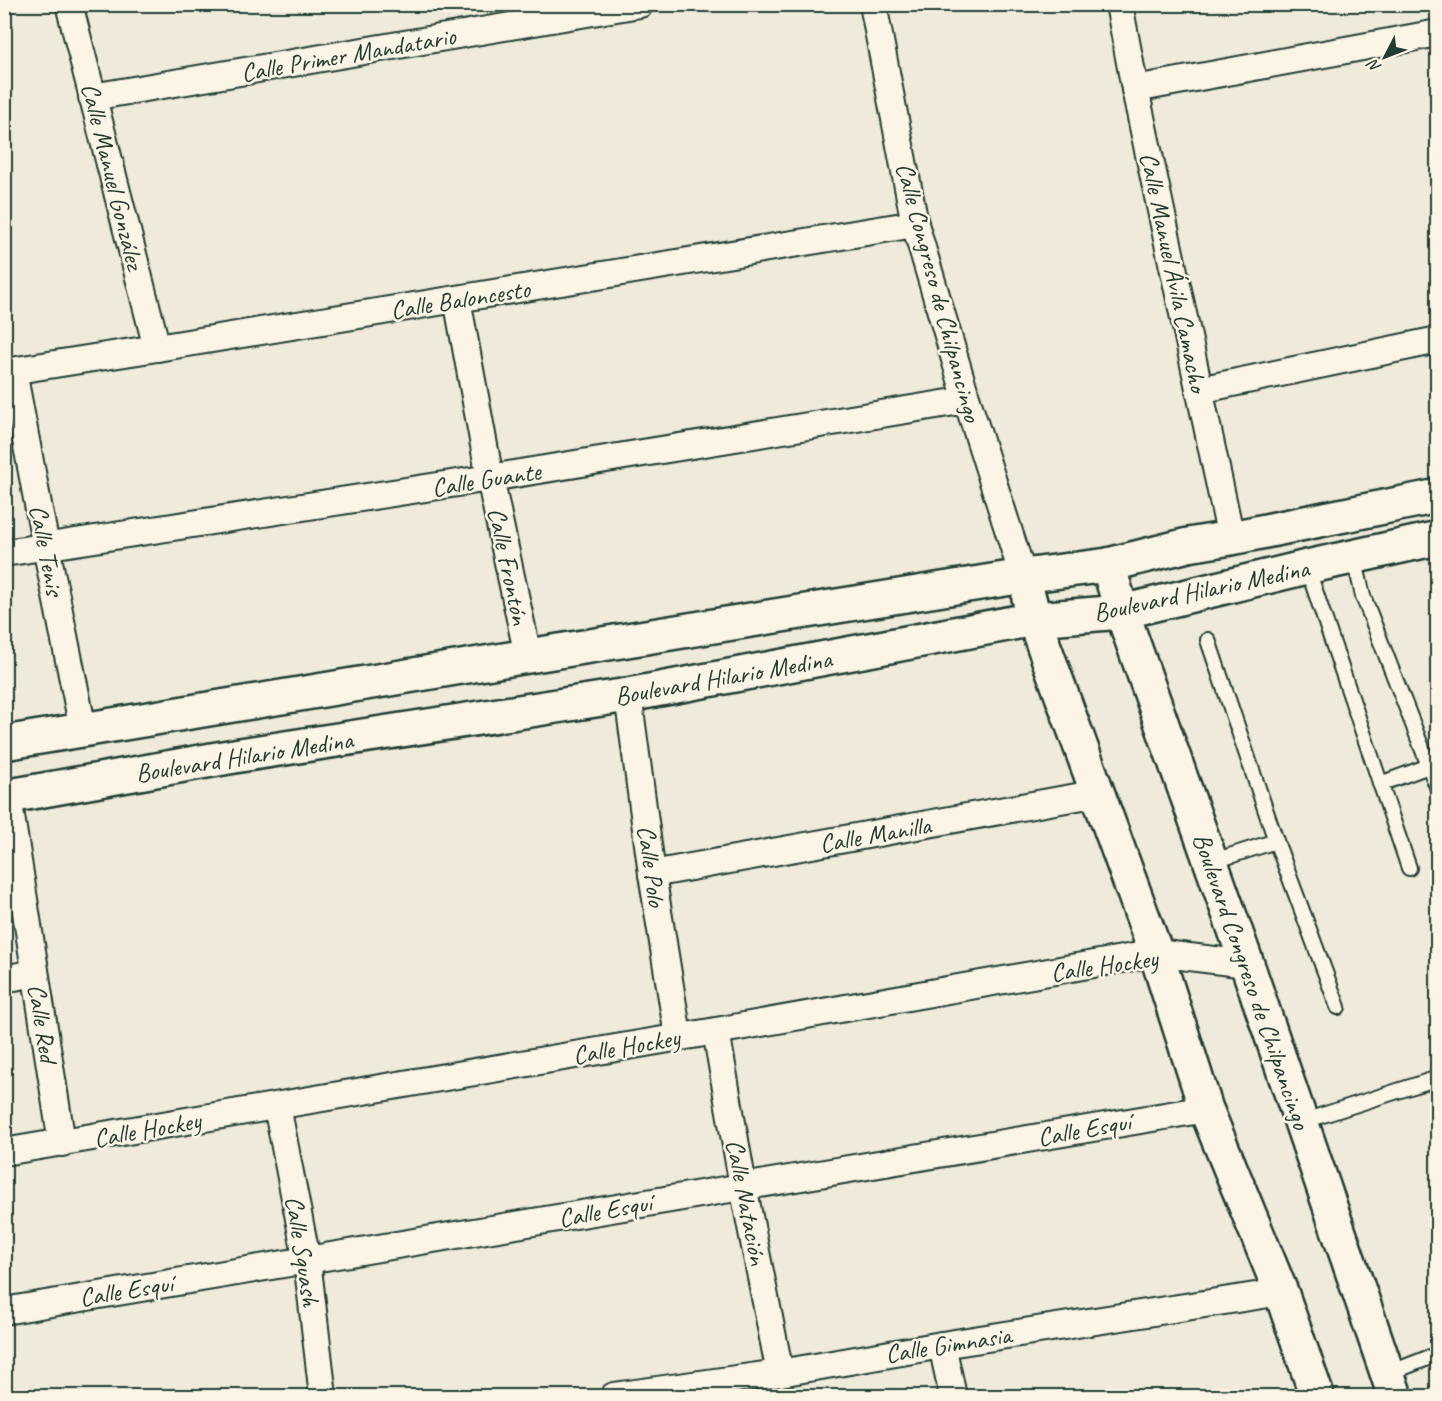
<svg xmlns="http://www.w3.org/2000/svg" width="1442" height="1401" viewBox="0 0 1442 1401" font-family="Caveat,sans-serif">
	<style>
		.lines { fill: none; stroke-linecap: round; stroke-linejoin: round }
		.lane-casing { stroke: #1f3d34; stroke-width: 18 }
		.street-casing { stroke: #1f3d34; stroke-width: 30 }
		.secondary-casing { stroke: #1f3d34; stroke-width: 38 }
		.lane { stroke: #fcf5e5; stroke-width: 14 }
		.street { stroke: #fcf5e5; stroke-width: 26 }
		.secondary { stroke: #fcf5e5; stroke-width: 33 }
		.labels { text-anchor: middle; stroke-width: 5; stroke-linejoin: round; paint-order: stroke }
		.street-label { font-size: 26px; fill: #1f3d34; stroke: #fcf5e5 }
	</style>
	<rect width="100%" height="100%" fill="#efeada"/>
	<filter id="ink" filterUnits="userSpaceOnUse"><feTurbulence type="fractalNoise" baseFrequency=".0167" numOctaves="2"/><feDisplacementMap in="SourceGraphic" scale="12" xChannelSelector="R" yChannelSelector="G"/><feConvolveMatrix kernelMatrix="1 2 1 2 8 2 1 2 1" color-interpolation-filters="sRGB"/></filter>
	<g filter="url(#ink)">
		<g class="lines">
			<defs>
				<g id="lane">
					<polyline points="1354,557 1363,596 1438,789"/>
					<polyline points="1307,567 1409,868"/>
					<polyline points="1208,640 1276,841 1338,1007"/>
					<polyline points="1380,784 1429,766"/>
					<polyline points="1211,862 1276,841"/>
					<polyline points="1301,1122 1438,1078"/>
					<polyline points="1387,1374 1438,1354"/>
				</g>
				<g id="street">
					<polyline points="69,4 157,348"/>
					<polyline points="873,4 915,224 967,400 1023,576"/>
					<polyline points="1119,4 1135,89 1231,538"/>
					<polyline points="1135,89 1438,33"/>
					<polyline points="92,97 640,4"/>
					<polyline points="457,299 490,478 528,656"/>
					<polyline points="13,371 46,547 83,729"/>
					<polyline points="4,372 157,348 915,224"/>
					<polyline points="1199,390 1438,340"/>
					<polyline points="4,553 490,478 967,400"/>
					<polyline points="628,695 652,874 678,1036"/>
					<polyline points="8,797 62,1143"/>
					<polyline points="652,874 1099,793"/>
					<polyline points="4,979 35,973"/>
					<polyline points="716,1031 743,1186 780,1373"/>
					<polyline points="277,1106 307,1260 323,1396"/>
					<polyline points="4,1152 716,1031 1156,953 1247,964"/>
					<polyline points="4,1311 1206,1109"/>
					<polyline points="942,1345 953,1396"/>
					<polyline points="614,1396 780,1373 942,1345 1281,1292"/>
				</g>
				<g id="secondary">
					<polyline points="1108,565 1122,612 1247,964 1395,1396"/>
					<polyline points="1029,598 1034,619 1156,953 1206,1109 1281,1292 1317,1396"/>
					<polyline points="4,743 528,656 1023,576 1108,565 1188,545 1231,538 1438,496"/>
					<polyline points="4,797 240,755 628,695 1034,619 1122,612 1307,567 1438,538"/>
				</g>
			</defs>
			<use href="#lane" class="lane-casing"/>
			<use href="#street" class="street-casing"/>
			<use href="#secondary" class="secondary-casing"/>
			<use href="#lane" class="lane"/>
			<use href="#street" class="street"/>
			<use href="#secondary" class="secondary"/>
		</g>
	</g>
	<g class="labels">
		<g class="street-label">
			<text transform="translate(348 54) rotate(-10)" y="9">Calle Primer Mandatario</text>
			<text transform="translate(113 176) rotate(76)" y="9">Calle Manuel González</text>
			<text transform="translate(1174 272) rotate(78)" y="9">Calle Manuel Ávila Camacho</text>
			<text transform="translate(939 292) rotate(75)" y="9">Calle Congreso de Chilpancingo</text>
			<text transform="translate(460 299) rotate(-9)" y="9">Calle Baloncesto</text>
			<text transform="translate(486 479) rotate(-9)" y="9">Calle Guante</text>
			<text transform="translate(47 550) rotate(79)" y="9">Calle Tenis</text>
			<text transform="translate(509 566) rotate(78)" y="9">Calle Frontón</text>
			<text transform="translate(1201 590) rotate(-12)" y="9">Boulevard Hilario Medina</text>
			<text transform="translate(723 677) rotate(-10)" y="9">Boulevard Hilario Medina</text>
			<text transform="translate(244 756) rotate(-9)" y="9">Boulevard Hilario Medina</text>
			<text transform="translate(875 834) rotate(-10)" y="9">Calle Manilla</text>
			<text transform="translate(652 866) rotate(82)" y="9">Calle Polo</text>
			<text transform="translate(1104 965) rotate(-8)" y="9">Calle Hockey</text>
			<text transform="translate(1252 981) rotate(71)" y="9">Boulevard Congreso de Chilpancingo</text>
			<text transform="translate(43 1023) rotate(81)" y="9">Calle Red</text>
			<text transform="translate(626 1046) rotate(-10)" y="9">Calle Hockey</text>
			<text transform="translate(147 1129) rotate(-10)" y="9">Calle Hockey</text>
			<text transform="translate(1084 1129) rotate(-10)" y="9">Calle Esquí</text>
			<text transform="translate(747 1202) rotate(79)" y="9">Calle Natación</text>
			<text transform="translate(605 1210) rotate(-10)" y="9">Calle Esquí</text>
			<text transform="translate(303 1251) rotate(81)" y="9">Calle Squash</text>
			<text transform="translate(126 1290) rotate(-9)" y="9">Calle Esquí</text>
			<text transform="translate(948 1344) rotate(-9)" y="9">Calle Gimnasia</text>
		</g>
	</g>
	<rect width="1442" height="1401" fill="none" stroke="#fcf5e5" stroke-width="24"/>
	<rect x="12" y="12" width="1418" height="1377" fill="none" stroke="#1f3d34" stroke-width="2" filter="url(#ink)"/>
	<g transform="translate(1385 57) rotate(228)" stroke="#fcf5e5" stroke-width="4.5" paint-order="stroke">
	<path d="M0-4.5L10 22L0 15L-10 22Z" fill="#1f3d34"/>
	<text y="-9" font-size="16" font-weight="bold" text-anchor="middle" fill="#1f3d34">N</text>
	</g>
</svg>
